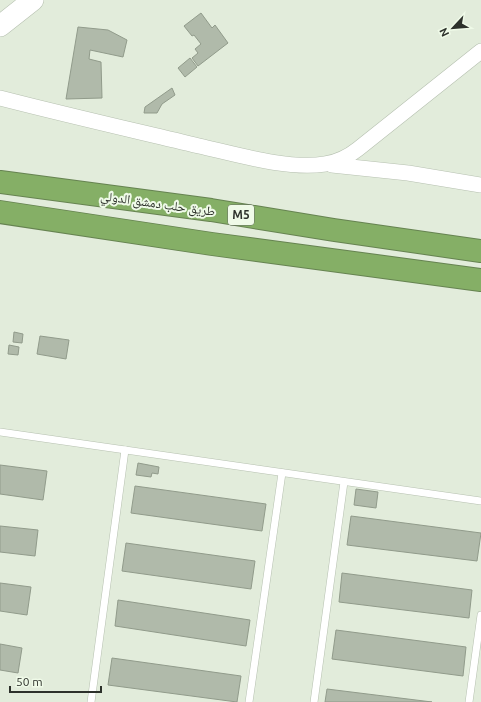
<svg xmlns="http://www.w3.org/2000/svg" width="481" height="702" viewBox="0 0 481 702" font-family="Ubuntu,'Noto Naskh Arabic',sans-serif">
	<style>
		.building { fill: #b0baaa; stroke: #919b8b }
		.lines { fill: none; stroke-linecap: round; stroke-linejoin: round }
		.service-casing { stroke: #b6c0b0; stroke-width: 8 }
		.minor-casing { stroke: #b6c0b0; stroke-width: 16 }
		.secondary-casing { stroke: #b6c0b0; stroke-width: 22 }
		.motorway-casing { stroke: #668351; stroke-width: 24 }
		.service { stroke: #fff; stroke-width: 7 }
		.minor { stroke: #fff; stroke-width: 15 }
		.secondary { stroke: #fff; stroke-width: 21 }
		.motorway { stroke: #85af66; stroke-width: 22 }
		.labels { text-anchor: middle; stroke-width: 4; stroke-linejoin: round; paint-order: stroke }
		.shield { fill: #effae8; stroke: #676d64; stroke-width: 1 }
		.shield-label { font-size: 12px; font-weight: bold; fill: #2d312b }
		.street-label { font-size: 13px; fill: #2d312b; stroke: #effae8 }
	</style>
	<rect width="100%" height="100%" fill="#e2ecdb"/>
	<g class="building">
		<polygon points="201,13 212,28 215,25 228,43 198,66 192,58 198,53 195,49 201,44 194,35 192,36 184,26"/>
		<polygon points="78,27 108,30 127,40 123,57 90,50 89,59 101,62 102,98 66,99"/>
		<polygon points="190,58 197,67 185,77 178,68"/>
		<polygon points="172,88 175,95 162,104 157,113 144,113 145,107"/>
		<polygon points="14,332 23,334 22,343 13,342"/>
		<polygon points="40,336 69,340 66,359 37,354"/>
		<polygon points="9,345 19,347 18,355 8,354"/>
		<polygon points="138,463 159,467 158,474 152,473 151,477 136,475"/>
		<polygon points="0,465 47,471 43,500 0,494"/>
		<polygon points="135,486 266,504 262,531 131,513"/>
		<polygon points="356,489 378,492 376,508 354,505"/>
		<polygon points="351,516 481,533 477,561 347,545"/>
		<polygon points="0,526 38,530 35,556 0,552"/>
		<polygon points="126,543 255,561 251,589 122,571"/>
		<polygon points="342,573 472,590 469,618 339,602"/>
		<polygon points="0,583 31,587 27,615 0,611"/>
		<polygon points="118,600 250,620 246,646 115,626"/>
		<polygon points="336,630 466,647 463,676 332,659"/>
		<polygon points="0,644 22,648 18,673 0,670"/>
		<polygon points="112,658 241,676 237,702 108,685"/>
		<polygon points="327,689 432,702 325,702"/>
	</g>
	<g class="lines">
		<defs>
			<g id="service">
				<polyline points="0,432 481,501"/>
				<polyline points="91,702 125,450"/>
				<polyline points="249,702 282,473"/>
				<polyline points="314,702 344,482"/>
				<polyline points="469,702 481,615"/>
			</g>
			<g id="minor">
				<path d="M 0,98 C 66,115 132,130 199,146 C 235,154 288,170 325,164 C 337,162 348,157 358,149 L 481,51"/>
				<polyline points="332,165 408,173 481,185"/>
			</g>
			<polyline id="secondary" points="0,26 33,0"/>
			<g id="motorway">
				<polyline points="0,182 211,210 334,230 481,251"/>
				<polyline points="0,212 212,244 481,280"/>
			</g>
		</defs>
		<use href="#service" class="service-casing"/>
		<use href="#minor" class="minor-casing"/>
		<use href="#secondary" class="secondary-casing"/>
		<use href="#motorway" class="motorway-casing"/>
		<use href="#service" class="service"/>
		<use href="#minor" class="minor"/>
		<use href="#secondary" class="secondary"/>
		<use href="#motorway" class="motorway"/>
	</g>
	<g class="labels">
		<rect class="shield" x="228" y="205" width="26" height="20" rx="3"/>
		<g class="shield-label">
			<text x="241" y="219">M5</text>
		</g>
		<g class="street-label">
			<text transform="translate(158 203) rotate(8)" y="5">طريق حلب دمشق الدولي</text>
		</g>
	</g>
	<g transform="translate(453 28) rotate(244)" stroke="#effae8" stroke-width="3" paint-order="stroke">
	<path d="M0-3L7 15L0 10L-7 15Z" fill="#2d312b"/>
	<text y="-6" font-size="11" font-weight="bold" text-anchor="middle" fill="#2d312b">N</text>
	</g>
	<path d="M10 686v6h91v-6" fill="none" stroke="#2d312b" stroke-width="2"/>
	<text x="16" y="686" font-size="12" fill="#2d312b" stroke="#effae8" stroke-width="3" paint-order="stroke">50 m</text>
</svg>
